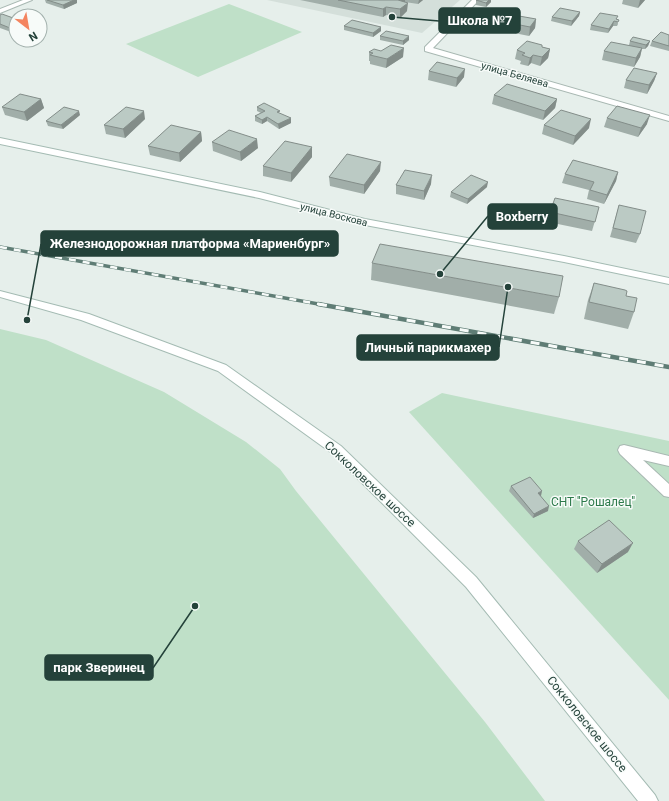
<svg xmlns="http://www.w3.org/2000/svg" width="669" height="801" viewBox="0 0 669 801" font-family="Roboto,sans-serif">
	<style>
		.built { fill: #d4dfda }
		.green { fill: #bfe0c8 }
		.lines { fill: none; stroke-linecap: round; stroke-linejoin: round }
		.street-casing { stroke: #a8b8b2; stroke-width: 2 }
		.secondary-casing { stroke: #a4bbb3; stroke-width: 2 }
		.street { fill: #fff; fill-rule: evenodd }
		.secondary { fill: #fff; fill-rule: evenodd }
		.rail-far1-casing { stroke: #5f7d75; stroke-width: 3.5 }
		.rail-casing { stroke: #5f7d75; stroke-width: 4.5 }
		.rail-far1 { stroke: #f7fbf9; stroke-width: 2.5; stroke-dasharray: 7; stroke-linecap: butt }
		.rail { stroke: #f7fbf9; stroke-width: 3; stroke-dasharray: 9; stroke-linecap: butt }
		.wall { fill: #a1aea9 }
		.shaded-wall { fill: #838d89 }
		.building { fill: #bbcac4; stroke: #838d89 }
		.labels { text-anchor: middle; stroke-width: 3; stroke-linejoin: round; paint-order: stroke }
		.far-street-label { font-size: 10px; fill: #24423a; stroke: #f7fbf9 }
		.street-label { font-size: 12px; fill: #24423a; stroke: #f7fbf9 }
		.park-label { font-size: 12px; fill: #2d7a4b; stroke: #f7fbf9 }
		.leader { fill: none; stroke: #24423a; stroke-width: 1.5 }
		.callout-dot { fill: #24423a; stroke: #f7fbf9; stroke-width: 1.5 }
		.callout { fill: #24423a; stroke: #24423a; stroke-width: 1.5 }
		.callout-label { font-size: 13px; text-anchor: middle; font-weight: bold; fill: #fff }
	</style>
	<rect width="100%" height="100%" fill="#e6efeb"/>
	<polygon class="built" points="267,0 460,0 422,33"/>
	<g class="green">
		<polygon points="229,4 302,32 198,77 126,44"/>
		<polygon points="0,329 46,340 164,392 246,442 280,469 296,491 485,722 545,801 0,801"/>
		<polygon points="442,393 669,441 669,700 409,412"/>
	</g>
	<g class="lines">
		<defs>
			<g id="street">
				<polygon points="23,0 32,0 0,13 0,9"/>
				<polygon points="472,0 479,0 433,48 669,116 669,121 425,51 425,47"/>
				<polygon points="624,445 669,456 669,466 643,460 669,484 669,497 664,496 620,454 618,450 620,446"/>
			</g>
			<g id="secondary">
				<polygon points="0,138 260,192 365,219 564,256 669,278 669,284 564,262 365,225 259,198 0,144"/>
				<polygon points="0,291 89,314 226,365 341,446 476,577 655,795 658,801 638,801 466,587 333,454 218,371 81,320 0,297"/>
			</g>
		</defs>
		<use href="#street" class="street-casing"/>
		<use href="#secondary" class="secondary-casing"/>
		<use href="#street" class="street"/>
		<use href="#secondary" class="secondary"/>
		<defs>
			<polyline id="rail-far1" points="0,247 324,305"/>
			<polyline id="rail" points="318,304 669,367"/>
		</defs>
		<use href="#rail-far1" class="rail-far1-casing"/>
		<use href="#rail" class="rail-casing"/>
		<use href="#rail-far1" class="rail-far1"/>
		<use href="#rail" class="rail"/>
	</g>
	<g class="wall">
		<polygon points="45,0 77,0 77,3 64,9 46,3"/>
		<polygon points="300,0 423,0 418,4 405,2 407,11 400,18 386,15 383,17"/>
		<polygon points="476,0 491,0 491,2 486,7 476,5"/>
		<polygon points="623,0 645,0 638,8 622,4"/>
		<polygon points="580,12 579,16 571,26 551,21 552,17"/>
		<polygon points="0,15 16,19 16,30 11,32 0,28"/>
		<polygon points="536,19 535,28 529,36 494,29 495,20"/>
		<polygon points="617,19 618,24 617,26 613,26 608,33 590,30 591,25"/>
		<polygon points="344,26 381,27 381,31 373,37 344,30"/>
		<polygon points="669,35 669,51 650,46 652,41"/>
		<polygon points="380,36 409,40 403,45 380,40"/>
		<polygon points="630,41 650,41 648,46 645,49 642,49 640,57 634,67 602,60 604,51 629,45"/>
		<polygon points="542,47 550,49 548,58 540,66 531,63 528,66 520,64 521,61 515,59 517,50"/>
		<polygon points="369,52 403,57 386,68 370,64 370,61 369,61"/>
		<polygon points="429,71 464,77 456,87 428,80"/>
		<polygon points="657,73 654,81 647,94 624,88 626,80"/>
		<polygon points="494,95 557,99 555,108 543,120 492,104"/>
		<polygon points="41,99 44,108 27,121 5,115 2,107"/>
		<polygon points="257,107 280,114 291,123 279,129 267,121 262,124 255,121 255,116 261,113 257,111"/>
		<polygon points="80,115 63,129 48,126 46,121"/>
		<polygon points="607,118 647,124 638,137 604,127"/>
		<polygon points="145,119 125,138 106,134 104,125"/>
		<polygon points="544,125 589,128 573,145 542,134"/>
		<polygon points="201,132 202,141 180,162 150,155 148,146"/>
		<polygon points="212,142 258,148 241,161 213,151"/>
		<polygon points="312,147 312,157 291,182 263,176 263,166"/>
		<polygon points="380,171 364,194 330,186 329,177"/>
		<polygon points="618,172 616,181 604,204 587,199 589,190 562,183 565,174"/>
		<polygon points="431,184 424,200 396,194 396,185"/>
		<polygon points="487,187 467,204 450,197 451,192"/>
		<polygon points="619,205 640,234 636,243 610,237"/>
		<polygon points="599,207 592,231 548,222 550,212"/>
		<polygon points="372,263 559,297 554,314 371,280"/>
		<polygon points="594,283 626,296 634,312 628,329 584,319 588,300"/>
		<polygon points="511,486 541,496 540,496 548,511 533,518 509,491"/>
		<polygon points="578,541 628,552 597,573 574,549"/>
	</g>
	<g class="shaded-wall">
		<polygon points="74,0 77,0 77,3 64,9 63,5"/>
		<polygon points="398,0 405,0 405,2 397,8"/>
		<polygon points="419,0 423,0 418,4"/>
		<polygon points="489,0 491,0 491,2 486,7 486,3"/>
		<polygon points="640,0 645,0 638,8"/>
		<polygon points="408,3 407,11 400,18 400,9"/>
		<polygon points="386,7 386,15 383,17 383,9"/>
		<polygon points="580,12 579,16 571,26 572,21"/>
		<polygon points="536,19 535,28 529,36 530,27"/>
		<polygon points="614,21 613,26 608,33 609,29"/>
		<polygon points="16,25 16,30 11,32 10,28"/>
		<polygon points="381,27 381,31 373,37 373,33"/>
		<polygon points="409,36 409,40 403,45 403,41"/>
		<polygon points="650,41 648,46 645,49 646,45"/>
		<polygon points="404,48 403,57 386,68 387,59"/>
		<polygon points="642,48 640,57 634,67 636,58"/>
		<polygon points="550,49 548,58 540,66 542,57"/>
		<polygon points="533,55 531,63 528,66 530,58"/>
		<polygon points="465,69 464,77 456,87 457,78"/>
		<polygon points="657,73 654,81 647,94 649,85"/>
		<polygon points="41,99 44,108 27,121 24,112"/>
		<polygon points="557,99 555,108 543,120 545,111"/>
		<polygon points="79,111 80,115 63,129 61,125"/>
		<polygon points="144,111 145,119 125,138 123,129"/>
		<polygon points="650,115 647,124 638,137 641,128"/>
		<polygon points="267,117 267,121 262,124 262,120"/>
		<polygon points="291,118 291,123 279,129 278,124"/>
		<polygon points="591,119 589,128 573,145 575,136"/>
		<polygon points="201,132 202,141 180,162 179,153"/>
		<polygon points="257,139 258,148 241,161 240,152"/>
		<polygon points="312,147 312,157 291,182 291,173"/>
		<polygon points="381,162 380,171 364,194 364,185"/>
		<polygon points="618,172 616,181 604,204 607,195"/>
		<polygon points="432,175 431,184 424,200 424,191"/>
		<polygon points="488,182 487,187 467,204 468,199"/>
		<polygon points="542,491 541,496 536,498 538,493"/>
		<polygon points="549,506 548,511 533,518 534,514"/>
		<polygon points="633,543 628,552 597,573 602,564"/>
	</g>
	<g class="building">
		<polygon points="47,0 74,0 63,5"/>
		<polygon points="338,0 398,0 408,3 400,9 386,7 383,9"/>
		<polygon points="476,0 489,0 486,3"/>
		<polygon points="560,8 580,12 572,21 552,17"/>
		<polygon points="502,13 536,19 530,27 495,20"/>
		<polygon points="600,13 618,16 616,19 619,20 618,22 614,21 609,29 591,25"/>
		<polygon points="2,14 16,19 16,25 10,28 0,24 0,15"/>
		<polygon points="352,20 381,27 373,33 344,26"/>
		<polygon points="386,31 409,36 403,41 380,36"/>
		<polygon points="661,32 669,35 669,46 652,41"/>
		<polygon points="633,37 650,41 646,45 630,41"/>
		<polygon points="527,41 542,45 542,47 550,49 542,57 533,55 530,58 522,55 525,53 517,50"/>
		<polygon points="611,42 642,48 636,58 604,51"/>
		<polygon points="391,45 404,48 387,59 370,55 373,53 369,52 374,49 381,51"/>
		<polygon points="437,62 465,69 457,78 429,71"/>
		<polygon points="634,68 657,73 649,85 626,80"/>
		<polygon points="507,84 557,99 545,111 494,95"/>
		<polygon points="20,94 41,99 24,112 2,107"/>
		<polygon points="264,103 280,111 277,112 291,118 278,124 267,117 262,120 255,116 265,111 257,107"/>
		<polygon points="617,106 650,115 641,128 607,118"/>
		<polygon points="64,107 79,111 61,125 46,121"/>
		<polygon points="126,107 144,111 123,129 104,125"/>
		<polygon points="561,110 591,119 575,136 544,125"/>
		<polygon points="171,125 201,132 179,153 148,146"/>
		<polygon points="229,130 257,139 240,152 212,142"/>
		<polygon points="285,141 312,147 291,173 263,166"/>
		<polygon points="347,154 381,162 364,185 329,177"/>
		<polygon points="573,160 618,172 607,195 590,190 594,182 565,174"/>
		<polygon points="405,170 432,175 424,191 396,185"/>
		<polygon points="471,175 488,182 468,199 451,192"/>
		<polygon points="555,198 599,207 595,222 550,212"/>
		<polygon points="619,205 646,211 640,234 613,228"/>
		<polygon points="380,244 563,276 559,297 372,263"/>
		<polygon points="594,283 625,290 627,291 626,296 637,298 634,312 589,302"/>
		<polygon points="530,477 542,491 538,493 549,506 534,514 511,486"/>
		<polygon points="609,520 633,543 602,564 578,541"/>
	</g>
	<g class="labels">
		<g class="far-street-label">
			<text transform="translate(515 74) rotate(16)" y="4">улица Беляева</text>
			<text transform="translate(334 214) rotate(14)" y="4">улица Воскова</text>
		</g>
		<g class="street-label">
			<text transform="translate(370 484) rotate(43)" y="4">Сокколовское шоссе</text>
			<text transform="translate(587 724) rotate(51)" y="4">Сокколовское шоссе</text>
		</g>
		<g class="park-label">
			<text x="593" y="506">СНТ ''Рошалец''</text>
		</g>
	</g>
	<path class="leader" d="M392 17L439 21M440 274L488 216M27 320L41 244M508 287L499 347M195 606L153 668"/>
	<g class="callout-dot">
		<circle cx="392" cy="17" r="4"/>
		<circle cx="440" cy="274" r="4"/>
		<circle cx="27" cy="320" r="4"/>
		<circle cx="508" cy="287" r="4"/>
		<circle cx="195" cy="606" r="4"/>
	</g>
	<g class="callout">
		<rect x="439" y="8" width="81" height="25" rx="4"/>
		<rect x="488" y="204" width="69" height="25" rx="4"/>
		<rect x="41" y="231" width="297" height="25" rx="4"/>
		<rect x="357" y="335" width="142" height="25" rx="4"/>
		<rect x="45" y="655" width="108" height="25" rx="4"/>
	</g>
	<g class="callout-label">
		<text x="480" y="25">Школа №7</text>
		<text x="522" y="221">Boxberry</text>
		<text x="190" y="248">Железнодорожная платформа «Мариенбург»</text>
		<text x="428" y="352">Личный парикмахер</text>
		<text x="99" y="672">парк Зверинец</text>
	</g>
	<g transform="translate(28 28) rotate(149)"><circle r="19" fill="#f7fbf9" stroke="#a3b1ad"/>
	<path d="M0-3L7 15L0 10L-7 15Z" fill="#f4845f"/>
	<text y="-6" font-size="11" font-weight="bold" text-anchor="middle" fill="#24423a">N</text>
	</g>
</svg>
